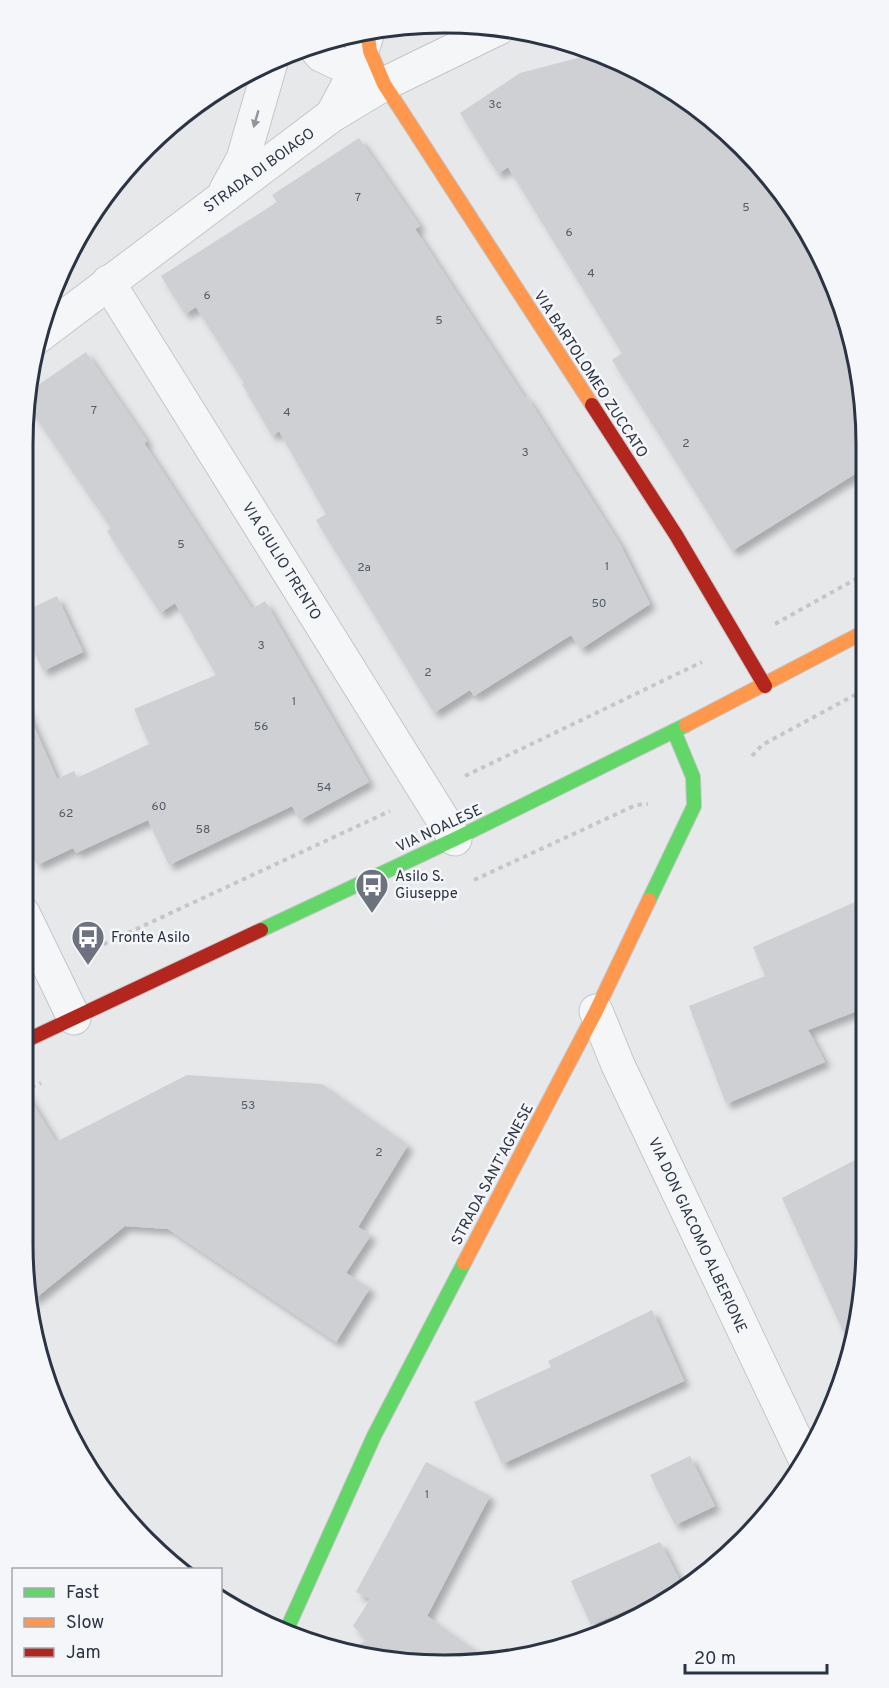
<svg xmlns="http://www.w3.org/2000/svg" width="889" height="1688" viewBox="0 0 889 1688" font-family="Overpass,sans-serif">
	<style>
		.building { fill: #ced0d3; filter: url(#shadow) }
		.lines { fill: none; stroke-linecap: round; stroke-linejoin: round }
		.street-casing { stroke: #c4c6c8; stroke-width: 35 }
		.fast-casing { stroke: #c4c6c8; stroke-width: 16 }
		.slow-casing { stroke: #c4c6c8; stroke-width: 16 }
		.jam-casing { stroke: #c4c6c8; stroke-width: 16 }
		.path { stroke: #c5c6ca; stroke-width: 4; stroke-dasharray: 4.5 4.5; stroke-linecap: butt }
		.street { stroke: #f5f6f7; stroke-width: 33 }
		.fast { stroke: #63d668; stroke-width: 14 }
		.slow { stroke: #ff974d; stroke-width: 14 }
		.jam { stroke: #b3261e; stroke-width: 14 }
		.oneway { fill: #90959e }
		.labels { text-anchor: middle; stroke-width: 5; stroke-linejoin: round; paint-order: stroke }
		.number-label { font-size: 12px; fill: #545c69 }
		.street-label { font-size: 15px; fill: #2b3445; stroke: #f4f6f9 }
		.poi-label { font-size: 15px; fill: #2b3445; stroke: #f4f6f9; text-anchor: start }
		.rim { fill: none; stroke: #2b3445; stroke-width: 3 }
	</style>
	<defs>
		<filter id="shadow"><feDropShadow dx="5.5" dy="5.5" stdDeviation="3" flood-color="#0004"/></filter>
	</defs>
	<rect width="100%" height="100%" fill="#e6e8ea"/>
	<g class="building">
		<polygon points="597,53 631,66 724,128 780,188 835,283 863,389 863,469 732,551 612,360 622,353 508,167 498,174 460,113 520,73"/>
		<polygon points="359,138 420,226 415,229 525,398 527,397 620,544 650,604 581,649 571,635 474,696 470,690 434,713 316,520 326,514 279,431 272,436 242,384 244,383 196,307 185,314 161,276 277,202 272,195"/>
		<polygon points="86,352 147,441 144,443 252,609 265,601 369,782 300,820 292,806 169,865 148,820 76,853 73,848 37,865 23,835 23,701 57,779 74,771 77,778 149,744 134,709 216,675 175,603 160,613 107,531 111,528 26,403 28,392"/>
		<polygon points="57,596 83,652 43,671 23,628 23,612"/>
		<polygon points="864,898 865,1008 808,1030 825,1062 726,1104 689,1006 765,976 753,947"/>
		<polygon points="187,1075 322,1084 408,1145 358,1227 371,1235 346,1273 370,1288 336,1342 168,1229 125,1226 32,1301 22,1244 23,1087 56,1142"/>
		<polygon points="855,1160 865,1182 866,1271 852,1351 782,1198"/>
		<polygon points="652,1310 684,1381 502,1464 474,1402 551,1367 548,1361"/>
		<polygon points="690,1456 715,1506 675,1525 650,1475"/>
		<polygon points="426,1462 490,1496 427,1616 492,1662 417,1665 342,1652 368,1640 353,1626 370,1599 356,1592"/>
		<polygon points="660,1542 680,1581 634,1607 591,1625 571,1581"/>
	</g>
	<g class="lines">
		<defs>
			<g id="street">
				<polyline points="312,44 321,55 374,80"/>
				<polyline points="332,115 355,72 367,35"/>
				<polyline points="226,190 243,159 271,62"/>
				<polyline points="108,282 455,839"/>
				<polyline points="36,338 331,116 384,84 499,28"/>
				<polyline points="23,913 74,1018"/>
				<polyline points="596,1011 618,1065 804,1457"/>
			</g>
			<g id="fast">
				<polyline points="649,900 694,806 693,777 674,731"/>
				<polyline points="261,930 455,839 686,725"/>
				<polyline points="287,1629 374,1436 464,1263"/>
			</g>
			<g id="slow">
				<polyline points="367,31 370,51 384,84 592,405"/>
				<polyline points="686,725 864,632"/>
				<polyline points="464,1263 596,1011 649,900"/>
			</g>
			<g id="jam">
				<polyline points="592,405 676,535 765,686"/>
				<polyline points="23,1042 261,930"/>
			</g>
		</defs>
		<use href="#street" class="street-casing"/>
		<use href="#fast" class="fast-casing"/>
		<use href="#slow" class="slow-casing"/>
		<use href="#jam" class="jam-casing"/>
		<g class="path">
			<polyline points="775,624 863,575"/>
			<polyline points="752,756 762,745 864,690"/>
			<polyline points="465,776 702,662"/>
			<polyline points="474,880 636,805 648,804"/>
			<polyline points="87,952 390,811"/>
			<polyline points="23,1091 41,1083"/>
		</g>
		<use href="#street" class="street"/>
		<use href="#fast" class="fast"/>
		<use href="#slow" class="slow"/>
		<use href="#jam" class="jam"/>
	</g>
	<defs><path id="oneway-solid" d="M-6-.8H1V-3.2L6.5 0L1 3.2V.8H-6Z" transform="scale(1.5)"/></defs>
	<use class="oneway" href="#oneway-solid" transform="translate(256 119) rotate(106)"/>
	<defs>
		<symbol id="bus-pin" viewBox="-11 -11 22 30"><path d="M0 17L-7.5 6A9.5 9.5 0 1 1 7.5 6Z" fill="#6c737f" stroke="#f4f6f9"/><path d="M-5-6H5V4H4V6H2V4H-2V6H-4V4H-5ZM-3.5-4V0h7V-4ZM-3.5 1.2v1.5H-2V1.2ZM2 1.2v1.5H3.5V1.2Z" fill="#fff"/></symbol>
	</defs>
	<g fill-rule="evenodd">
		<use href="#bus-pin" x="353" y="866" width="38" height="52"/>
		<use href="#bus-pin" x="69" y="918" width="38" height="52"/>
	</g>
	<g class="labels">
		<g class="number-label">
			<text x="495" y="108">3c</text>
			<text x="358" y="201">7</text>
			<text x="746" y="211">5</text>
			<text x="569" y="236">6</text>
			<text x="591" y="277">4</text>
			<text x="207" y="299">6</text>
			<text x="439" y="324">5</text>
			<text x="94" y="414">7</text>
			<text x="287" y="416">4</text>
			<text x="686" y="447">2</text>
			<text x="525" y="456">3</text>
			<text x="181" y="548">5</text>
			<text x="607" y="570">1</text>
			<text x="364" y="571">2a</text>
			<text x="599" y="607">50</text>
			<text x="261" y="649">3</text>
			<text x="428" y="676">2</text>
			<text x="294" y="705">1</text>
			<text x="261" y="730">56</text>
			<text x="324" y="791">54</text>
			<text x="159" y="810">60</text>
			<text x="66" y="817">62</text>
			<text x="203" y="833">58</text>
			<text x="248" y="1109">53</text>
			<text x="379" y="1156">2</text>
			<text x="427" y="1498">1</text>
		</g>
		<g class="street-label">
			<text transform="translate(259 170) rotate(-36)" y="5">STRADA DI BOIAGO</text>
			<text transform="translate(591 374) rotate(57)" y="5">VIA BARTOLOMEO ZUCCATO</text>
			<text transform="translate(282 561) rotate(58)" y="5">VIA GIULIO TRENTO</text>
			<text transform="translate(439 828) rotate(-25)" y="5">VIA NOALESE</text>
			<text transform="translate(492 1174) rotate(-62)" y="5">STRADA SANT'AGNESE</text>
			<text transform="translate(698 1235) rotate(65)" y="5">VIA DON GIACOMO ALBERIONE</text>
		</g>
		<g class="poi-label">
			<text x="395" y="881">Asilo S.<tspan x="395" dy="17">Giuseppe</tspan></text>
			<text x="111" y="942">Fronte Asilo</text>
		</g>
	</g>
	<path d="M0 0H889V1688H0ZM444 33H445A411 411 0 0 1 856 444V1244A411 411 0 0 1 445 1655H444A411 411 0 0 1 33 1244V444A411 411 0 0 1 444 33Z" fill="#f4f6f9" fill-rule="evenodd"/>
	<path class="rim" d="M444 33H445A411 411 0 0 1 856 444V1244A411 411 0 0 1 445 1655H444A411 411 0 0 1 33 1244V444A411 411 0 0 1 444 33Z"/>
	<rect x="12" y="1568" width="210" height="108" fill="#f4f6f9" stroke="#a4a8b1" stroke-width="1.5"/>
	<rect x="24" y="1588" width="30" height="9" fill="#63d668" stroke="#a4a8b1" stroke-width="1.5"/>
	<text x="66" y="1598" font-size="18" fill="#2b3445">Fast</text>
	<rect x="24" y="1618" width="30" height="9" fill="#ff974d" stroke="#a4a8b1" stroke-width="1.5"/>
	<text x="66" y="1628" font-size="18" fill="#2b3445">Slow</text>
	<rect x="24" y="1648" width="30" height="9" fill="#b3261e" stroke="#a4a8b1" stroke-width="1.5"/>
	<text x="66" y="1658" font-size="18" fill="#2b3445">Jam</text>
	<path d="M685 1664v9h142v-9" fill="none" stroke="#2b3445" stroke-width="3"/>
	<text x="694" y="1664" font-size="18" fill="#2b3445" stroke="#f4f6f9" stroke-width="4.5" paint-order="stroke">20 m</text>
</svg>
